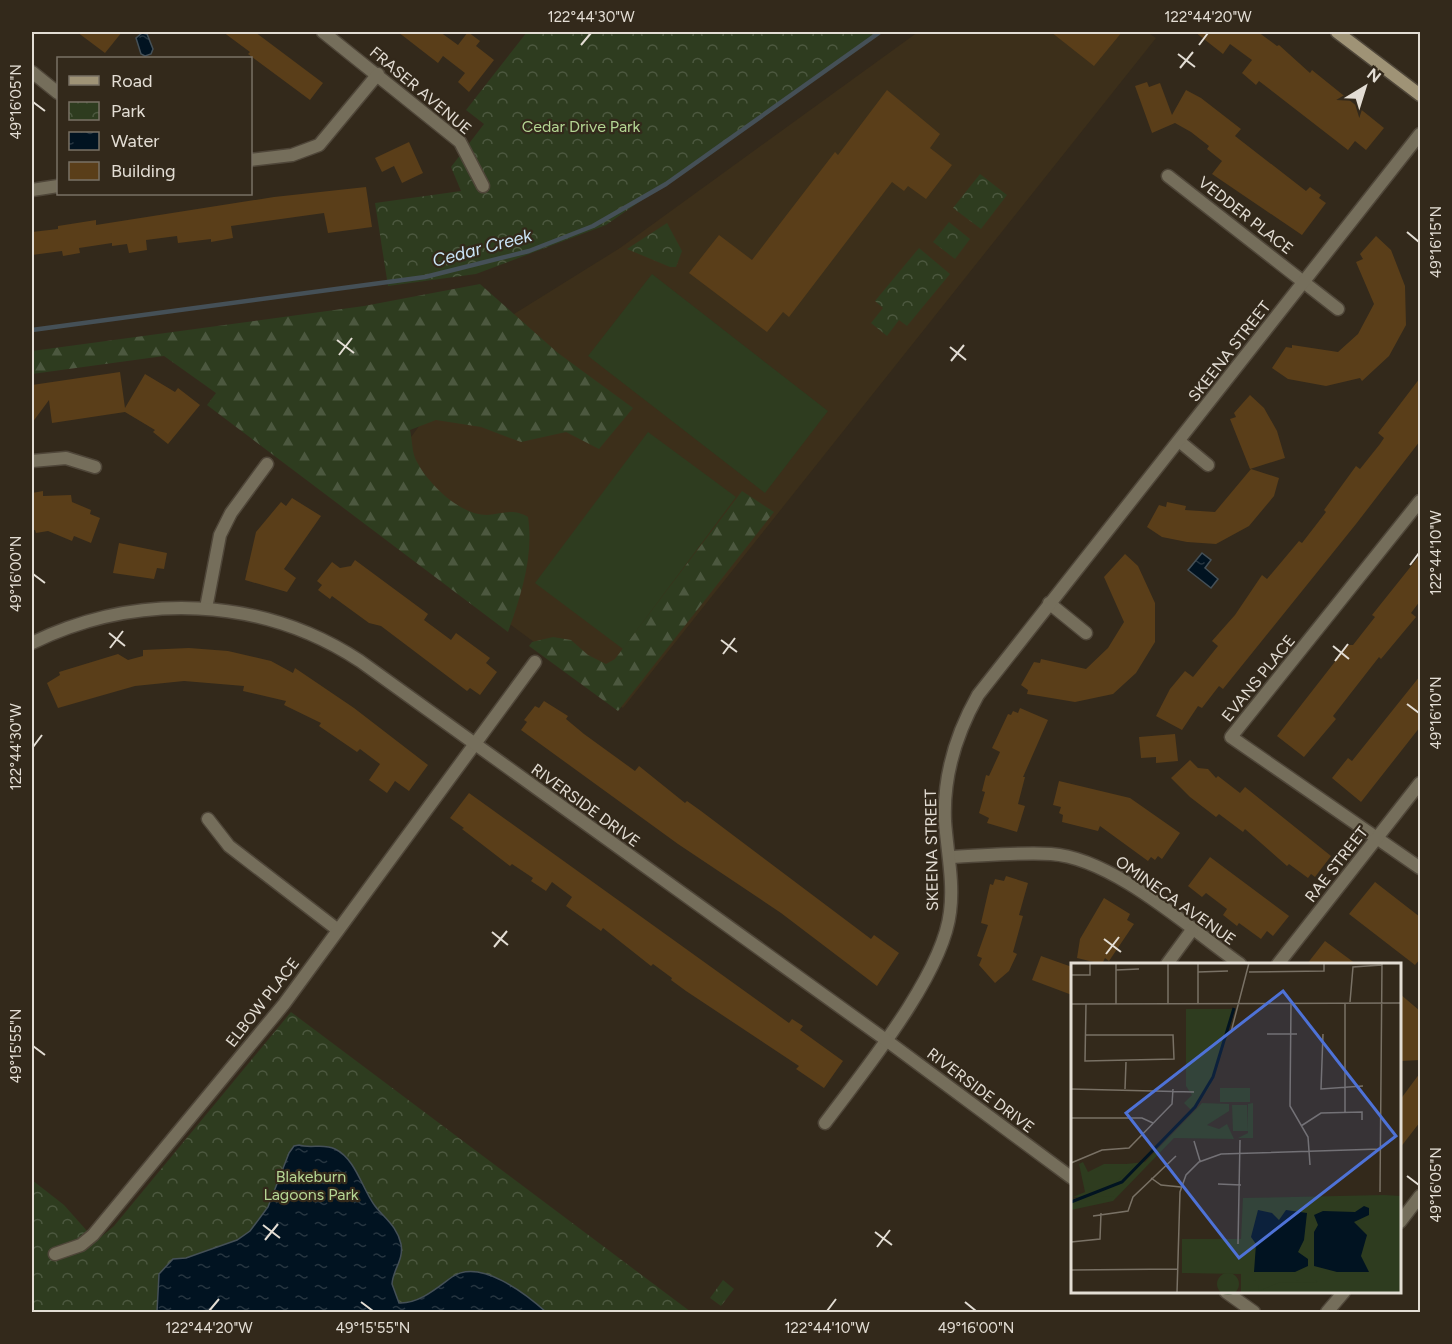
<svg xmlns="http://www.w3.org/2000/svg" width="1452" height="1344" viewBox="0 0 1452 1344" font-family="Figtree,sans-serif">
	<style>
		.built { fill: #3c2f1a }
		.green { fill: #2e3c1f }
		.forest { fill: url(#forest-firs) }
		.park { fill: url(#park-crowns) }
		.water { fill: url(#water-ripples); stroke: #455057; stroke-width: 1.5 }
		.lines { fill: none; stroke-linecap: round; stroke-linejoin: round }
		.stream { stroke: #455057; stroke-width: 4.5 }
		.building { fill: #5a3e19 }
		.minor-casing { stroke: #4f4639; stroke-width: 15 }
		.tertiary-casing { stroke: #4f4639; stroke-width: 15 }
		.secondary-casing { stroke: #4f4639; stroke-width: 15 }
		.minor { stroke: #756e5b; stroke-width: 12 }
		.tertiary { stroke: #756e5b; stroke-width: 12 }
		.secondary { stroke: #9f9376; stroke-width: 12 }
		.ticks { fill: none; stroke: #e3ddd4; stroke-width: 2 }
		.labels { text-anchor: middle; stroke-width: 4.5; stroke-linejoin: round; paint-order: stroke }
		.street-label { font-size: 16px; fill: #e3ddd4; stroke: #33291b }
		.park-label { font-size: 16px; fill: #b5d694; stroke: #33291b }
		.water-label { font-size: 18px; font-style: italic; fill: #cbe5f8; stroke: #33291b }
		.inset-river { fill: none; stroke: #011321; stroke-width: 3 }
		.inset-road { fill: none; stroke: #797165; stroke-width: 1.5 }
		.view { fill: #4e72d7; fill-opacity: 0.15; stroke: #4e72d7; stroke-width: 3 }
		.inset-edge { fill: none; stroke: #e3ddd4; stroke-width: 3 }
		.neatline { fill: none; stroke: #e3ddd4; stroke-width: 2 }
		.ticks-label { font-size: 15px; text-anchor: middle; fill: #e3ddd4 }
	</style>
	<defs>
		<pattern id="forest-firs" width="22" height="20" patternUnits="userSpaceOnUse" patternTransform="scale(1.5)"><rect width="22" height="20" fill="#2e3c1f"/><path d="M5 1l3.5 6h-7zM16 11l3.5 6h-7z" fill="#4c583f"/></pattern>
		<pattern id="park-crowns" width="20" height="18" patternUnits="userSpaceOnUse" patternTransform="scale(1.5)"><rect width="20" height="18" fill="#2e3c1f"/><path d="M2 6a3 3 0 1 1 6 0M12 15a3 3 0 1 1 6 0" fill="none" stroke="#4c583f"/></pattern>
		<pattern id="water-ripples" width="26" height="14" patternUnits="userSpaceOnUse" patternTransform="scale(1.5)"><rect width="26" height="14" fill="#011321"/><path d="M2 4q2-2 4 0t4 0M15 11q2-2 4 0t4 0" fill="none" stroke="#263540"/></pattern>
	</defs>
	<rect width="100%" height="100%" fill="#33291b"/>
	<polygon class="built" points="918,32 1147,32 1156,38 623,708 357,511 490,329 620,248"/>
	<g class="green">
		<polygon points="652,274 828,411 765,493 588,356"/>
		<polygon points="648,432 736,497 623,649 535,583"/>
	</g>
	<g class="forest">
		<path d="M 480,284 L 558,353 L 633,408 L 599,449 L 566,432 L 521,442 L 481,427 L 436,420 L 410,430 C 412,438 412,450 415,458 C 426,482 459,515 487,515 C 503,514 512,508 528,517 C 534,555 521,596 508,632 L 207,405 L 216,393 L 164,356 L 32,374 L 32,351 L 364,306 Z"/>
		<polygon points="742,491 774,512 618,711 529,646 532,642 553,637 571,640 588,655 606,664 615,659"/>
	</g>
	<g class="park">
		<polygon points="527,32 883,32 606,225 476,274 388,286 375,203 461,191 451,167 484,124 466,110"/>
		<polygon points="980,174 1007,195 981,229 953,208"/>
		<polygon points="949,222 970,239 955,259 933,242"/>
		<polygon points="667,223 682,251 676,267 670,267 627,249"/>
		<polygon points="919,248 950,274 907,326 899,320 887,336 871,323 883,308 875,301"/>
		<polygon points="291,1012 691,1312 32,1312 32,1180 64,1205 96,1241 114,1226"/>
		<polygon points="723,1280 734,1289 721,1306 710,1298"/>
	</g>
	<g class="water">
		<polygon points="142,33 147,34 153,49 151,54 145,56 141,54 136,38"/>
		<polygon points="1202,553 1211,560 1205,568 1218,579 1211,588 1188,570"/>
		<path d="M 299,1145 C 311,1149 323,1143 335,1149 C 356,1159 362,1189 375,1206 C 385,1219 397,1226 401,1244 C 404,1260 393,1269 392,1284 L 399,1303 C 419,1304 437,1288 452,1277 C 480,1258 526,1294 546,1312 L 157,1312 L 159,1274 L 173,1259 L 186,1258 L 237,1240 L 250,1231 L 268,1207 L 289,1153 L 294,1146 Z"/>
	</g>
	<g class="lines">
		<polyline class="stream" points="32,330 425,277 529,251 593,226 666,184 880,32"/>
	</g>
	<g class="building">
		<polygon points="77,32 122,32 105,53"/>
		<polygon points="223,32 255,32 323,83 310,100 248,54 250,52"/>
		<polygon points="398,32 440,32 458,45 468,32 480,41 476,46 494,60 469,92 458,82 465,73 443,56 438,63"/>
		<polygon points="1051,32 1122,32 1094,66"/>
		<polygon points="1195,32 1258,32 1277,46 1279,45 1310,73 1312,70 1384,128 1366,150 1355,141 1348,150 1259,81 1256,85 1242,73 1252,60 1230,44 1223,54"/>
		<polygon points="1147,82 1149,87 1160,83 1172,115 1186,90 1201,98 1241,129 1235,136 1306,191 1310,187 1321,195 1319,198 1326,203 1302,235 1212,174 1222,161 1207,149 1209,146 1191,132 1175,123 1152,133 1135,86"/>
		<polygon points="887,90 940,134 930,148 952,165 926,199 908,186 904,191 892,182 789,317 783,312 767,332 689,273 719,235 752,260 835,152 838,155"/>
		<polygon points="409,142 423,173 402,183 394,166 382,172 375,158"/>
		<polygon points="366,187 372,227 328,233 324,213 231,226 233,238 211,242 211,239 178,243 177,236 146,240 147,250 129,253 127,244 112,246 112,243 79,248 80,253 63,256 62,251 32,255 32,232 58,229 58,226 96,220 96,225 274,197"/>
		<polygon points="1376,236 1391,250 1405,286 1406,325 1389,356 1362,381 1360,378 1326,386 1288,379 1272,368 1286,347 1292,348 1292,345 1338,352 1358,334 1374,304 1356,262 1363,259 1360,254"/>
		<polygon points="120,372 125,408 145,374 175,392 178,388 200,405 168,444 153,432 155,430 125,412 52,423 49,400 32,423 32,385"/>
		<polygon points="1420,378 1420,441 1356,524 1223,689 1219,686 1202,708 1198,706 1182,730 1156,716 1170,689 1185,671 1193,677 1218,646 1212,641 1235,615 1262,575 1267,579 1299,541 1302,543 1326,512 1324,510 1356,466 1360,469 1380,444 1384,438 1378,433"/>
		<polygon points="1250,395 1264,408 1277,431 1285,458 1250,469 1230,419 1236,417 1234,413"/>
		<polygon points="1251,469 1279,478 1274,496 1249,526 1216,544 1187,542 1162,537 1147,527 1159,505 1166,507 1167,502 1186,506 1185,510 1215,512"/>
		<polygon points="43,491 43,496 71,495 72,502 91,510 90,514 100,518 91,543 74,536 72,541 48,531 36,533 35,530 32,530 32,493"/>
		<polygon points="292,498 321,516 284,569 296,578 287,592 245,580 256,532 281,502 286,506"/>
		<polygon points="119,543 167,553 164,569 157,568 154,579 113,573"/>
		<polygon points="1125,554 1138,566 1155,603 1155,642 1136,673 1113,694 1075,702 1027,694 1028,690 1021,685 1034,662 1040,663 1041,659 1086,669 1108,648 1124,622 1104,577"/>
		<polygon points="1420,555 1420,601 1411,613 1416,617 1381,659 1379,657 1333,716 1336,719 1304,757 1277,736 1348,645 1353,645 1375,617 1372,615"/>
		<polygon points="355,560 428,614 424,620 451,640 456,633 490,658 486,663 497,672 480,695 470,688 467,691 381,626 369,623 332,596 330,599 318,590 322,585 317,581 332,562 340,568 351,566"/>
		<polygon points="189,648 228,651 271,661 293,673 295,668 354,708 428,765 409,791 395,781 387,793 369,780 380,764 360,749 357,752 319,726 321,723 284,705 286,701 243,691 244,686 184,681 135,686 58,708 47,683 60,675 59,672 118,654 128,660 143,656 143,650"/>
		<polygon points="1420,676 1420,727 1361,802 1332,778 1348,758 1352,761"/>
		<polygon points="544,701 568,716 566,719 584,734 635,771 639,766 685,803 687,801 701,811 871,939 874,935 899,953 877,986 781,913 678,844 521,730 527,722 524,720 535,706 539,708"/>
		<polygon points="1020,708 1048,720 1023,777 1025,777 1018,804 1025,806 1017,832 987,823 989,818 979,813 985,792 982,791 986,775 989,776 1000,752 992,748 1008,714 1011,715 1013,711 1018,713"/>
		<polygon points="1175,734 1178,761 1156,763 1156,757 1141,758 1139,737"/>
		<polygon points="1190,760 1198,768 1208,769 1216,778 1218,776 1240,793 1245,787 1331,856 1315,877 1311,874 1308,878 1289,864 1287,866 1245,829 1243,832 1219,814 1216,817 1190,797 1171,778"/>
		<polygon points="1059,781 1130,798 1180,833 1162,859 1158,856 1155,860 1151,857 1148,861 1100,826 1098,831 1062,822 1063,815 1059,813 1061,807 1053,805"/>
		<polygon points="469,793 789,1023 792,1019 803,1026 800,1030 843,1061 824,1088 796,1069 799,1066 686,991 671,980 672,978 653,964 651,966 603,928 601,931 566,906 572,897 552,882 546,891 531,881 533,878 512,864 510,866 462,829 464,828 450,818"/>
		<polygon points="1210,857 1289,916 1273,936 1267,931 1261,939 1239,923 1237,926 1223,915 1227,909 1206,893 1202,897 1188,886"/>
		<polygon points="1006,876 1028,883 1019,915 1023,916 1013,952 1017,954 1009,971 995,983 979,965 982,958 977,956 988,925 981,923 990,884 993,885 995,879 1004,881"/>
		<polygon points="1375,882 1420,917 1420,959 1415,965 1349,914"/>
		<polygon points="1104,898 1130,914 1127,920 1134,924 1109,961 1105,958 1102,964 1077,958 1080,939"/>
		<polygon points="1325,941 1356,964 1307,964"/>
		<polygon points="1041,956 1072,967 1072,995 1032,980"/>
		<polygon points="1400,994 1420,1011 1420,1060 1402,1061"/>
		<polygon points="1420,1073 1420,1122 1400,1148 1400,1100"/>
	</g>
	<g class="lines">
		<defs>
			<g id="minor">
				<polyline points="323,32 460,142 483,186"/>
				<polyline points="32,72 58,93"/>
				<polyline points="250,160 292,155 319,145 378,74"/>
				<polyline points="1168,176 1338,309"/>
				<polyline points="32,190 58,186"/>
				<polyline points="1179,441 1208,465"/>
				<polyline points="32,461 66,458 95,467"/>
				<polyline points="1420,501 1231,737 1420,868"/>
				<polyline points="1049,603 1086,633"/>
				<polyline points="206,608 220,535 231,513 267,464"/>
				<polyline points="208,819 229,846 338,930"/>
				<path d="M 950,857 C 983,856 1018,852 1051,854 C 1113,858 1189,928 1240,964"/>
				<polyline points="1167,964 1192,930"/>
				<polyline points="1278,964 1420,783"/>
				<path d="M 825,1123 C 863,1072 943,975 950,912 C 954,882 947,851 945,821 C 943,775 956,734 978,695 L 1420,134"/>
				<polyline points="55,1254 81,1245 93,1235 284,1004 535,662"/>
			</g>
			<g id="tertiary">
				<path d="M 32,643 C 137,592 261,596 360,661 L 886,1040 L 1072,1178"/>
				<polyline points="1400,1222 1420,1196"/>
				<polyline points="1226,1292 1254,1312"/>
				<polyline points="1327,1312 1344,1292"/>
			</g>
			<polyline id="secondary" points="1337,32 1420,95"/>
		</defs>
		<use href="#minor" class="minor-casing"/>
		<use href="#tertiary" class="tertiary-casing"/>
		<use href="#secondary" class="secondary-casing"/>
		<use href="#minor" class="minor"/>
		<use href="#tertiary" class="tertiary"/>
		<use href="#secondary" class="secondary"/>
	</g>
	<path class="ticks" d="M 581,45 L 591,33M 1199,45 L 1208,33M 1178,54 L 1195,67M 1180,68 L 1193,52M 33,102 L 45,111M 1407,232 L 1419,242M 337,340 L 354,353M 950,347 L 966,360M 339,355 L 352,338M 951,361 L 964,345M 1410,565 L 1419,553M 33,574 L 45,583M 109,633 L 125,646M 721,640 L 737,652M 1333,646 L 1349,659M 110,648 L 123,631M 723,654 L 735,638M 1335,661 L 1348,644M 1407,704 L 1419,713M 33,747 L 42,735M 492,932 L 508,945M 1104,939 L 1121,952M 494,947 L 507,931M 1106,954 L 1119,937M 33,1046 L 45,1055M 1407,1176 L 1419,1185M 263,1225 L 280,1238M 875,1232 L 892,1245M 265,1240 L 278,1224M 877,1247 L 890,1230M 361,1302 L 373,1311M 965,1302 L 976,1311M 209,1311 L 219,1299M 827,1311 L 836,1299"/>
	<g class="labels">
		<g class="street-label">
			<text transform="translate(421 90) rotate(40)" y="6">FRASER AVENUE</text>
			<text transform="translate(1246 215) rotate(38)" y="6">VEDDER PLACE</text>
			<text transform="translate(1229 351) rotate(-52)" y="6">SKEENA STREET</text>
			<text transform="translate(1258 678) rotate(-51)" y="6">EVANS PLACE</text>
			<text transform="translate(586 805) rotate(36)" y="6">RIVERSIDE DRIVE</text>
			<text transform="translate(931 850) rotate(-91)" y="6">SKEENA STREET</text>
			<text transform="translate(1336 864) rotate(-52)" y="6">RAE STREET</text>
			<text transform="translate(1176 900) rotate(35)" y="6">OMINECA AVENUE</text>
			<text transform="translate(262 1002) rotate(-52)" y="6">ELBOW PLACE</text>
			<text transform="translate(981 1090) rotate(37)" y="6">RIVERSIDE DRIVE</text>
		</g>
		<g class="park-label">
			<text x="581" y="132">Cedar Drive Park</text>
			<text x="311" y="1182">Blakeburn<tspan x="311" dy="18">Lagoons Park</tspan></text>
		</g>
		<g class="water-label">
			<text transform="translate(482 248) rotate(-15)" y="6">Cedar Creek</text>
		</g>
	</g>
	<g transform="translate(1071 963)">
		<rect width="330" height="330" fill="#33291b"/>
		<path d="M 149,125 L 179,125 L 179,139 L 149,139 ZM 161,142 L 176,142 L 177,168 L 162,168 ZM 313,232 L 330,233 L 330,330 L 170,330 L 170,317 L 313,317 ZM146 321a11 11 0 1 1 22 0a11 11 0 1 1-22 0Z" fill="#2e3c1f"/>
		<path d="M 131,140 L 158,141 L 158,148 L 136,162 L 148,166 L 156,161 L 163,176 L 103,175 L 42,238 L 0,247 L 0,237 L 25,227 L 27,204 L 74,199 ZM 182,140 L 182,175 L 167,175 L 177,170 L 177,141 ZM 171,297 L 180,316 L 185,318 L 225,318 L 239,313 L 247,319 L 207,320 L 188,328 L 187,322 L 178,322 L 178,327 L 184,330 L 171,330 Z" fill="#2e3c1f"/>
		<path d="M 115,46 L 163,46 L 139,123 L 121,148 L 113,140 L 121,132 L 115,123 ZM 12,199 L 17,209 L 33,201 L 63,201 L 44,221 L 44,233 L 2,234 L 14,229 L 8,201 ZM 313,232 L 313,317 L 170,317 L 170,311 L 111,310 L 111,276 L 170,276 L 172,235 Z" fill="#2e3c1f"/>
		<path d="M 293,243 L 298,245 L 298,252 L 283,259 L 296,272 L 290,293 L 298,309 L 266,309 L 243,303 L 243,269 L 247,262 L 243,252 L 252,248 L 284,249 ZM 187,247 L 201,250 L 208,257 L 215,247 L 236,250 L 233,277 L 227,289 L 237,296 L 237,303 L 224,309 L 183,309 L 185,281 L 180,274 Z" fill="#011321"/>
		<path class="inset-river" d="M 0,239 L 51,219 L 124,144 L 142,114 L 163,45"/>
		<path class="inset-road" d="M 45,0 L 45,41M 97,0 L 97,40M 45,7 L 68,6M 127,9 L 157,8M 178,9 L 253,8 L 253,0M 0,12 L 19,12 L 19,0M 279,39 L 282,4 L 311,2M 220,40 L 219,143 L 237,174 L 239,202M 274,40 L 274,150M 0,41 L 330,40M 127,41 L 127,0M 160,69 L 178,0M 196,71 L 226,71M 252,71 L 250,126 L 292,123M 15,72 L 102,72 L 103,96 L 14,98 L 15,41M 0,126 L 123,129M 54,126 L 55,99M 0,155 L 71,155 L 82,160M 230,163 L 250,150 L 291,149 L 291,157M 123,178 L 129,198M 0,200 L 31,187 L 58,185 L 101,141 L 102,126M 80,215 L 90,222 L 110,224M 147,221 L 170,222M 309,229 L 311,0M 22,253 L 57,248 L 62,234 L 105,193M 0,279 L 29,276 L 30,250M 167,281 L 169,177M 0,307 L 107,306M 106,330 L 109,229 L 115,212 L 128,199 L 150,191 L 309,186"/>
		<path class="view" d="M 212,28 L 325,173 L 168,295 L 55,150 Z"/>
		<rect width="330" height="330" class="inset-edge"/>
	</g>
	<rect width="1452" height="1344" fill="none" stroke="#33291b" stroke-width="66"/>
	<rect x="57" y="57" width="195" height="138" fill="#33291b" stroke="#797165" stroke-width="1.5"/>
	<rect x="69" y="76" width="30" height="9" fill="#9f9376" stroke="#797165" stroke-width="1.5"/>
	<text x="111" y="87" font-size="18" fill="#e3ddd4">Road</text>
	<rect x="69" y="102" width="30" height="18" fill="url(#park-crowns)" stroke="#797165" stroke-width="1.5"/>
	<text x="111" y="117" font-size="18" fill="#e3ddd4">Park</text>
	<rect x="69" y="132" width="30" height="18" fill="url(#water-ripples)" stroke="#797165" stroke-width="1.5"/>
	<text x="111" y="147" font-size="18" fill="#e3ddd4">Water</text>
	<rect x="69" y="162" width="30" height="18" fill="#5a3e19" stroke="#797165" stroke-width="1.5"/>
	<text x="111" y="177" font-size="18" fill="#e3ddd4">Building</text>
	<g transform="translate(1365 87) rotate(38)" stroke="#33291b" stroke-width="4.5" paint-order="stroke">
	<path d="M0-4.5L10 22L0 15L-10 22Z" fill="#e3ddd4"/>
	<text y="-9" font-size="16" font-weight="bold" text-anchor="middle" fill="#e3ddd4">N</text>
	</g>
	<rect x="33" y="33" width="1386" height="1278" class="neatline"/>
	<g class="ticks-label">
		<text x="591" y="22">122°44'30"W</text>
		<text x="1208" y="22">122°44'20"W</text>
		<text transform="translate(16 102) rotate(-90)" y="5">49°16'05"N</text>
		<text transform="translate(1436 242) rotate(-90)" y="5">49°16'15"N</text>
		<text transform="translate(1436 553) rotate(-90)" y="5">122°44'10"W</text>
		<text transform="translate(16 574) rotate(-90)" y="5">49°16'00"N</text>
		<text transform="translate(1436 713) rotate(-90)" y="5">49°16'10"N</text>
		<text transform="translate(16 747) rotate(-90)" y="5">122°44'30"W</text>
		<text transform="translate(16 1046) rotate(-90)" y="5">49°15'55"N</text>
		<text transform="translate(1436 1185) rotate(-90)" y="5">49°16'05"N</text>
		<text x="209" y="1333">122°44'20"W</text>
		<text x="373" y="1333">49°15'55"N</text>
		<text x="827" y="1333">122°44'10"W</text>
		<text x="976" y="1333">49°16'00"N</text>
	</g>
</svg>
